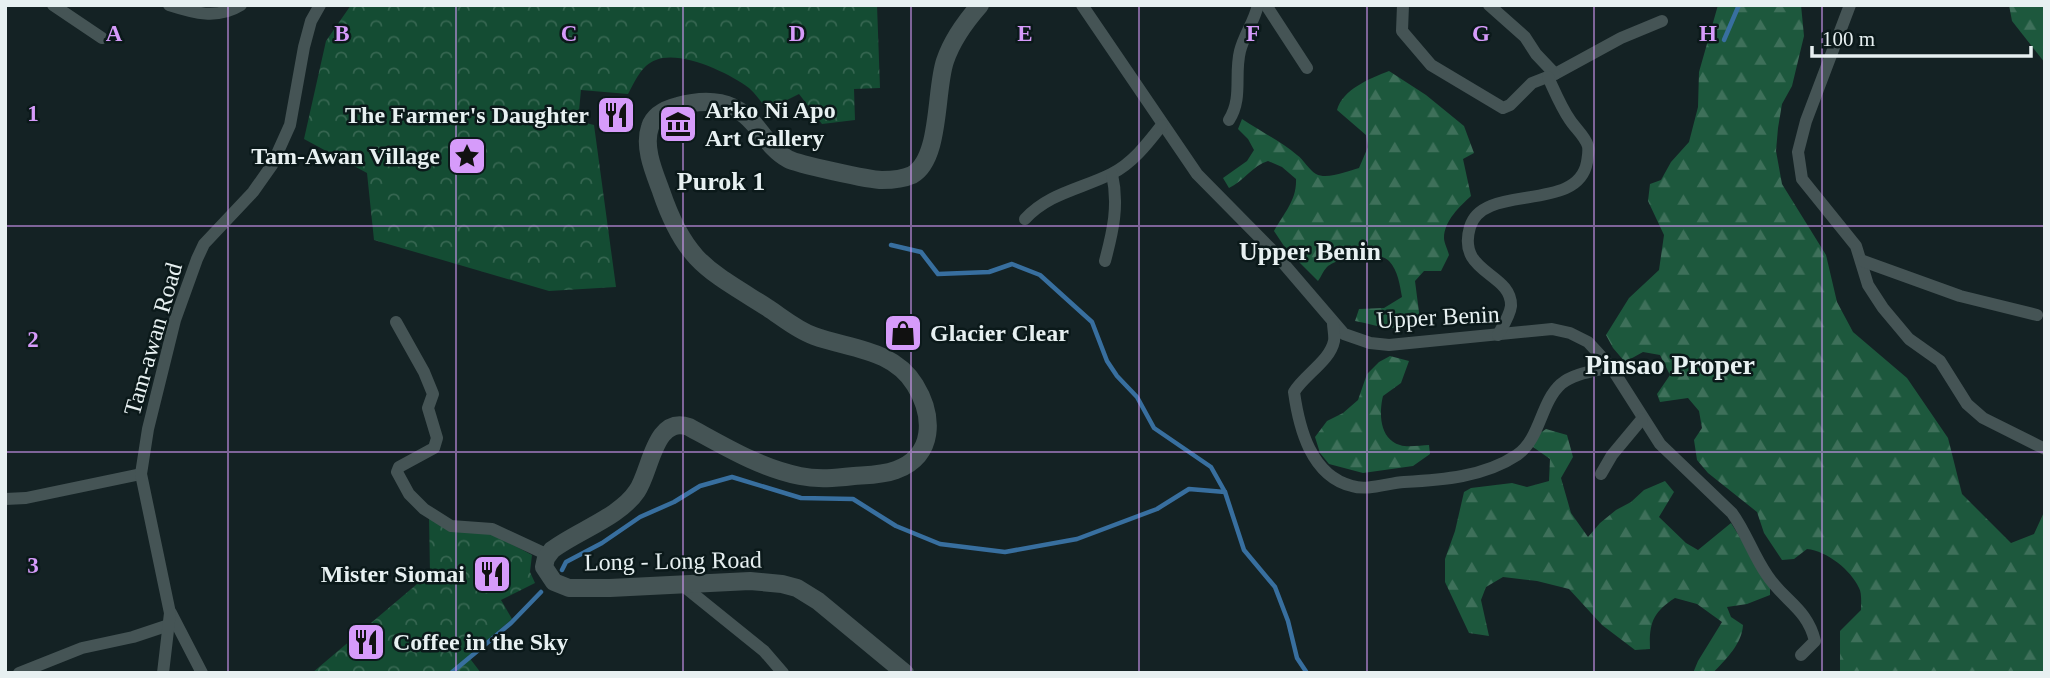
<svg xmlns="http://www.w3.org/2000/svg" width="2050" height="678" viewBox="0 0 2050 678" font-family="Georgia,serif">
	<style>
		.forest { fill: url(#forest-firs) }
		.park { fill: url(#park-crowns) }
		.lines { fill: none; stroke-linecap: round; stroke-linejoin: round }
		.stream { stroke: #386f9f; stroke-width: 4.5 }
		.street { stroke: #455455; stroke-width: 12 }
		.secondary { stroke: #455455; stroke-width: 18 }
		.grid { fill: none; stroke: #d69bfa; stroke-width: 2; stroke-opacity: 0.55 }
		.labels { text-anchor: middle; stroke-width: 5; stroke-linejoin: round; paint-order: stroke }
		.poi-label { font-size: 24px; font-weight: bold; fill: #e7f0f1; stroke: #0b191a; text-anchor: start }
		.street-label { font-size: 24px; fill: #e7f0f1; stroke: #0b191a }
		.neighbourhood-label { font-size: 26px; font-weight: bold; fill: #e7f0f1; stroke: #0b191a }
		.quarter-label { font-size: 28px; font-weight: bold; fill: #e7f0f1; stroke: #0b191a }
		.grid-label { font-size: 23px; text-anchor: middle; font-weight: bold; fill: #d69bfa; stroke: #0b191a; stroke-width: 5; stroke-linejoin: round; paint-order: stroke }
	</style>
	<defs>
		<pattern id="forest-firs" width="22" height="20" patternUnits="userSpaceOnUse" patternTransform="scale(1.75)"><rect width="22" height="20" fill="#1d583d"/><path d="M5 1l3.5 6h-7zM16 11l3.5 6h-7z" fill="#3e705a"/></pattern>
		<pattern id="park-crowns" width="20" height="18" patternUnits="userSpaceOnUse" patternTransform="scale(1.75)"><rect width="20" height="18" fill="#144c33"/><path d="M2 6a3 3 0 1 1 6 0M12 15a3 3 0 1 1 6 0" fill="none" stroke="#366651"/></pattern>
	</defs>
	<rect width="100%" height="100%" fill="#142224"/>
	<g class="forest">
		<path d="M 1718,5 L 1801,5 L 1804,36 L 1792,86 L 1782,104 L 1778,128 L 1776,151 L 1782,184 L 1826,255 L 1837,302 L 1853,332 L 1907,378 L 1948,438 L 1962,494 L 2011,543 L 2034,534 L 2045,510 L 2045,673 L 1840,673 L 1840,631 L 1861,610 C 1861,604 1862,593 1859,588 C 1851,570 1827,551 1807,549 L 1794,559 L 1782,560 L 1764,533 L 1757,512 L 1708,473 L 1697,460 L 1694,440 L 1702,428 L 1699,411 L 1688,398 L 1660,402 L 1657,394 L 1670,375 L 1660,355 L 1643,352 L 1625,362 L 1613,348 L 1606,335 L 1629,298 L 1659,270 L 1664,235 L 1648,201 L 1650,184 L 1661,180 L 1671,162 L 1689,142 L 1698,107 L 1699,72 Z"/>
		<polygon points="2009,5 2045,5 2045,63 2012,21"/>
		<path d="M 1389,71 L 1426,95 L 1464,126 L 1474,153 L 1463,159 L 1471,196 C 1460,206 1444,221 1444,238 C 1444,243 1448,250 1449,255 L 1441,271 L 1424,271 L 1415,281 L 1420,320 C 1402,335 1376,325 1355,321 L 1359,309 L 1384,308 L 1402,297 C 1400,286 1398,270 1389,261 C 1377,249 1338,257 1327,267 C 1323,271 1321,277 1318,281 L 1286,249 L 1274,231 C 1284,213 1297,200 1296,179 L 1282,167 L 1268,161 C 1252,166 1244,181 1229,188 L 1223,178 L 1247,161 L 1254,150 L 1248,139 L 1238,129 L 1242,119 C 1260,131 1280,141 1297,155 C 1304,160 1309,170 1316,174 C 1327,180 1348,171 1359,168 L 1368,147 L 1366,135 L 1337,110 C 1343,89 1369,79 1389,71 Z"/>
		<path d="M 1390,356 L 1409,361 L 1401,383 L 1383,396 C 1379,412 1379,439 1400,445 C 1408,448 1421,445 1429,445 L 1430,454 L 1413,466 L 1363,473 L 1329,464 L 1320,453 L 1315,437 L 1327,421 L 1343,413 L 1358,400 L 1367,374 L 1379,362 Z"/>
		<path d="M 1546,429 L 1567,435 L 1573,457 L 1561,478 L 1571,513 L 1588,537 L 1600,523 L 1616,510 L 1631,502 L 1644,490 L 1665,481 L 1674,492 L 1659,517 L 1686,543 L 1698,550 L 1731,523 L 1770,585 L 1770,595 L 1747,604 L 1727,607 L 1731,617 L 1743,625 C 1742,644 1726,659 1713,673 L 1693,673 L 1698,661 L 1722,622 L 1697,604 L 1675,598 C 1653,612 1649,623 1650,649 L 1635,650 L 1602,625 L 1569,589 L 1537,581 L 1503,577 L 1486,587 L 1481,600 L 1489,636 L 1469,633 L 1445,582 L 1445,559 L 1455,531 L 1464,492 L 1471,488 L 1512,483 L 1527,487 L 1549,481 L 1550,459 L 1533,447 L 1534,437 Z"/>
	</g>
	<g class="park">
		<path d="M 351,5 L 844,5 L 861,7 L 877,5 L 880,88 L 854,89 L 855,120 L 822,124 L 799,94 L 767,110 C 762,103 756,94 749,88 C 729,73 681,50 656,60 C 641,65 635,82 628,94 L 581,90 L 578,121 L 594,125 L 616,287 L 549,291 L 374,240 L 367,173 L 304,139 L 326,41 Z"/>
		<polygon points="429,517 496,536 532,555 530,572 535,583 501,600 512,619 468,656 481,673 312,673 430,573"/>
	</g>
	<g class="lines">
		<g class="stream">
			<polyline points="1724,40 1739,5"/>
			<polyline points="891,245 921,252 938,274 989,272 1012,264 1040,275 1092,322 1107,361 1117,376 1137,397 1154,428 1211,467 1225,492 1244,550 1275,587 1288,621 1297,658 1307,673"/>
			<polyline points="562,570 566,562 602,543 640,517 674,502 700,486 732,477 801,498 853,499 896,526 940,544 1005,552 1077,539 1157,509 1189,489 1225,492"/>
			<polyline points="451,673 511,623 541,592"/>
		</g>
		<g class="street">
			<polyline points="53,5 102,38"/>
			<path d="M 169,5 C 194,13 217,20 241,5"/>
			<path d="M 1082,5 L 1197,174 L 1272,250 L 1344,334 L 1370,343 L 1389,345 L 1552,329 L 1570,333 L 1588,342 L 1611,367 L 1660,444 L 1732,513 C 1746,532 1753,555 1767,575 C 1784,601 1807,608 1815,641 L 1801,655"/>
			<polyline points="1266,5 1307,68"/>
			<polyline points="1403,5 1402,31 1431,65 1503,108 1510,105 1532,83 1555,74 1621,38 1662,21"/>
			<polyline points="1489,5 1525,37 1536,54 1555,74"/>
			<polyline points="1850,5 1806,121 1798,152 1802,179 1856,246 1868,285 1883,308 1909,339 1940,361 1967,404 1983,418 2045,449"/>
			<path d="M 1229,120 C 1243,98 1234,75 1240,51 C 1244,35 1254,22 1258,5"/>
			<path d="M 1025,219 C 1049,193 1081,189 1111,174 C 1132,164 1148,143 1162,125"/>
			<path d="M 1105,261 C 1113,231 1119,205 1112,174"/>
			<polyline points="1863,261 1960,296 2037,315"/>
			<polyline points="396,322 424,372 433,394 428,408 437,438 434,448 399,467 397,472 409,494 424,509 451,526 492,529 548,555"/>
			<path d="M 1333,323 C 1333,329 1335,336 1334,341 C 1330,361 1304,375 1294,392 C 1299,428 1311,476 1352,486 C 1367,491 1388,483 1404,482 C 1442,480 1484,477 1517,455 C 1541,438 1540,403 1561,384 C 1574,373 1596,371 1611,367"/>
			<path d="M 1498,335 C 1503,326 1510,315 1511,306 C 1512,272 1456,274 1470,227 C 1483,182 1578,214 1587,162 C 1588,156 1589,152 1588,146 C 1585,136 1575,128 1570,120 C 1561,107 1555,92 1548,77"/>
			<polyline points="1601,474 1612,455 1642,419"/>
			<polyline points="5,499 26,498 141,474"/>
			<polyline points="681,584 764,651 783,673"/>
			<polyline points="171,613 202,673"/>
			<polyline points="19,673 82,648 133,637 169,625"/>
			<polyline points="163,673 170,613 141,474 148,429 175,320 197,259 204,244 253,192 272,165 290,125 304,47 311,21 320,5"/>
		</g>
		<path class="secondary" d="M 905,673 L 818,601 L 797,588 L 782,584 L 750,581 L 610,588 L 569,588 L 554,582 L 544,567 L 546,558 L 552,550 C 577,531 620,517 637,491 C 651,471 654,415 689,427 C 724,446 760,468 800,476 C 818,480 836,478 854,476 C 868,475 883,475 896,470 C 935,456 934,416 915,385 C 893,349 850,349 814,336 C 797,330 783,318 768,308 C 708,270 685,262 661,191 C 654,172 643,147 650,127 C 654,114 666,109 678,106 C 707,98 734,100 754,124 C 765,137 773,151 788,159 C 797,164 870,180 882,180 C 892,180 903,179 912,175 C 941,159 935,90 945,61 C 952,40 965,22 980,5"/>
	</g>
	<path class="grid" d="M 228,5 L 228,673M 456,5 L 456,673M 683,5 L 683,673M 911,5 L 911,673M 1139,5 L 1139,673M 1367,5 L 1367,673M 1594,5 L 1594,673M 1822,5 L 1822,673M 5,226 L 2045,226M 5,452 L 2045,452"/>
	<defs>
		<symbol id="restaurant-square" viewBox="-11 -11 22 22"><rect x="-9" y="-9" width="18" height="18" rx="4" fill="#d69bfa" stroke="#0b191a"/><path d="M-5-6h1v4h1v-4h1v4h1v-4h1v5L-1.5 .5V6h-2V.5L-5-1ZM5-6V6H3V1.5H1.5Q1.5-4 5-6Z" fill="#111"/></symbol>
		<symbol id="museum-square" viewBox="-11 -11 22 22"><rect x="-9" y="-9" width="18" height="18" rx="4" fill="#d69bfa" stroke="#0b191a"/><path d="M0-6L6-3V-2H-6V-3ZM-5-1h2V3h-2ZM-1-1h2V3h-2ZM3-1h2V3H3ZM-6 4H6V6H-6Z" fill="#111"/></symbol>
		<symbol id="sight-square" viewBox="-11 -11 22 22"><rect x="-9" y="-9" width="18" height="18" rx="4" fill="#d69bfa" stroke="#0b191a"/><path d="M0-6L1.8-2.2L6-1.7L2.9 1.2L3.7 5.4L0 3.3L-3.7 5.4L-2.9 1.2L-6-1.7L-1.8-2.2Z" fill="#111"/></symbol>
		<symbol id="shop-square" viewBox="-11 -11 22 22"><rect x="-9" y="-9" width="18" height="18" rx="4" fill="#d69bfa" stroke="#0b191a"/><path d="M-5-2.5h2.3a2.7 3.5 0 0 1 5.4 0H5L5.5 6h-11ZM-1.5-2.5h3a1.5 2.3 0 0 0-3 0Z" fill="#111"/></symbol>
	</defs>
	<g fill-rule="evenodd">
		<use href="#restaurant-square" x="594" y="93" width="44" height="44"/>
		<use href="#museum-square" x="656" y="102" width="44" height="44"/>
		<use href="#sight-square" x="445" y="134" width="44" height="44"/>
		<use href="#shop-square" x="881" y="311" width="44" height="44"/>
		<use href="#restaurant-square" x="470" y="552" width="44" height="44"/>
		<use href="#restaurant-square" x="344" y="620" width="44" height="44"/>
	</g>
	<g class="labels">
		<g class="poi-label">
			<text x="705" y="118">Arko Ni Apo<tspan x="705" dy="28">Art Gallery</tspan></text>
			<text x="589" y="123" text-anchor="end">The Farmer's Daughter</text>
			<text x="440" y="164" text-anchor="end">Tam-Awan Village</text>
			<text x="930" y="341">Glacier Clear</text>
			<text x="465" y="582" text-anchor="end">Mister Siomai</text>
			<text x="393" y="650">Coffee in the Sky</text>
		</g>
		<g class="street-label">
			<text transform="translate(1438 317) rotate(-3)" y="8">Upper Benin</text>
			<text transform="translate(153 339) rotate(-74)" y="8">Tam-awan Road</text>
			<text transform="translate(673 561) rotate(-1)" y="8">Long - Long Road</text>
		</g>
		<g class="neighbourhood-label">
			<text x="721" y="190">Purok 1</text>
			<text x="1310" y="260">Upper Benin</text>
		</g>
		<g class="quarter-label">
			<text x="1670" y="374">Pinsao Proper</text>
		</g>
	</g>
	<g class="grid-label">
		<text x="114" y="41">A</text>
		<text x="342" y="41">B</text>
		<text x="569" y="41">C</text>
		<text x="797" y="41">D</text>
		<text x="1025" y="41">E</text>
		<text x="1253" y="41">F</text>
		<text x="1481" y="41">G</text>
		<text x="1708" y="41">H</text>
		<text x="33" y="121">1</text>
		<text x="33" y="347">2</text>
		<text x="33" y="573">3</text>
	</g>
	<rect width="2050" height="678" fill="none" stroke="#e7f0f1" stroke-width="14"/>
	<path d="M1812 46v10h219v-10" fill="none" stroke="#e7f0f1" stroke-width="3.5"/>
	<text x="1822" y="46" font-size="21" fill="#e7f0f1" stroke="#0b191a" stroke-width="5" paint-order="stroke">100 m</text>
</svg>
